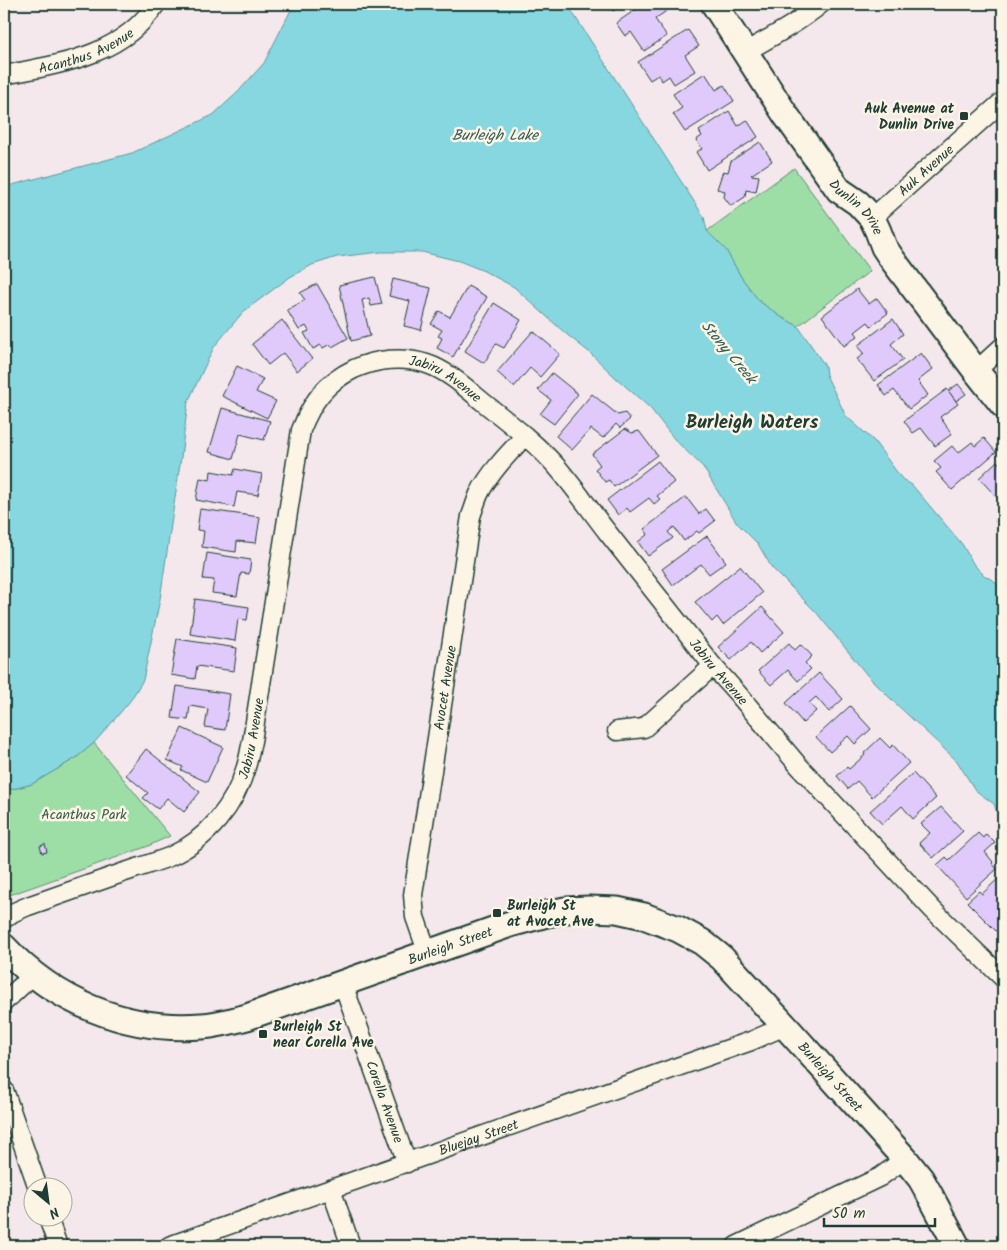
<svg xmlns="http://www.w3.org/2000/svg" width="1007" height="1250" viewBox="0 0 1007 1250" font-family="Kalam,sans-serif">
	<style>
		.green { fill: #9ddda6; stroke: #5e8d6d }
		.water { fill: #87d7e1; stroke: #5d999c }
		.building { fill: #e0cafb; stroke: #1f3d34 }
		.lines { fill: none; stroke-linecap: round; stroke-linejoin: round }
		.street-casing { stroke: #1f3d34; stroke-width: 21 }
		.secondary-casing { stroke: #1f3d34; stroke-width: 29 }
		.street { stroke: #fcf5e5; stroke-width: 18 }
		.secondary { stroke: #fcf5e5; stroke-width: 25 }
		.poi-dot { fill: #1f3d34; stroke: #fcf5e5; stroke-width: 2 }
		.labels { text-anchor: middle; stroke-width: 5; stroke-linejoin: round; paint-order: stroke }
		.street-label { font-size: 14px; fill: #1f3d34; stroke: #fcf5e5 }
		.poi-label { font-size: 14px; font-weight: bold; fill: #1f3d34; stroke: #fcf5e5; text-anchor: start }
		.park-label { font-size: 14px; fill: #385d4b; stroke: #fcf5e5 }
		.water-label { font-size: 15px; font-style: italic; fill: #345c57; stroke: #fcf5e5 }
		.district-label { font-size: 19px; font-weight: bold; fill: #1f3d34; stroke: #fcf5e5 }
	</style>
	<rect width="100%" height="100%" fill="#f4e8ec"/>
	<filter id="ink" filterUnits="userSpaceOnUse"><feTurbulence type="fractalNoise" baseFrequency=".02" numOctaves="2"/><feDisplacementMap in="SourceGraphic" scale="10" xChannelSelector="R" yChannelSelector="G"/><feConvolveMatrix kernelMatrix="1 2 1 2 8 2 1 2 1" color-interpolation-filters="sRGB"/></filter>
	<g filter="url(#ink)">
		<g class="green">
			<polygon points="794,168 870,271 798,326 781,317 759,301 741,277 726,250 707,231"/>
			<polygon points="94,743 170,836 146,847 4,897 4,790 17,788 32,784 76,758"/>
		</g>
		<polygon class="water" points="294,4 567,4 704,217 707,231 726,250 741,277 759,301 781,317 798,326 825,366 826,375 846,416 874,441 902,479 912,485 962,544 974,565 986,577 992,579 1003,590 1003,830 994,804 975,790 957,761 892,700 867,675 816,612 772,568 758,544 737,523 703,467 675,440 650,408 615,377 589,352 565,333 514,287 484,271 459,261 422,252 381,252 337,257 312,265 290,277 243,312 214,347 188,402 181,457 160,599 143,680 130,701 109,726 94,743 76,758 32,784 17,788 4,790 4,186 12,185 132,153 213,115 238,92 264,63"/>
		<g class="building">
			<polygon points="608,4 623,4 613,11"/>
			<polygon points="644,4 670,4 672,7 655,19 667,36 644,51 631,32 625,36 616,23"/>
			<polygon points="688,30 699,46 685,55 695,71 674,84 669,76 662,81 658,75 650,80 638,62"/>
			<polygon points="705,73 716,90 724,85 734,101 685,132 673,114 682,108 673,94"/>
			<polygon points="729,111 738,126 747,120 758,137 707,170 696,152 702,149 696,140 702,136 699,131"/>
			<polygon points="760,142 772,161 751,175 759,176 756,192 746,190 745,197 731,206 724,197 725,191 717,189 723,171 728,172 731,161"/>
			<polygon points="375,277 382,304 371,306 369,298 362,300 370,336 351,341 339,285"/>
			<polygon points="393,279 431,288 421,330 404,326 410,301 389,296"/>
			<polygon points="317,284 348,338 332,347 330,344 323,348 321,345 313,349 304,333 309,331 306,326 299,330 287,310 305,300 300,293"/>
			<polygon points="468,286 487,297 453,357 437,348 442,338 438,336 442,330 431,324 439,311 450,317"/>
			<polygon points="857,289 869,304 877,298 888,313 871,326 868,322 855,332 858,336 844,346 822,316"/>
			<polygon points="494,303 521,320 504,348 496,344 484,363 465,351"/>
			<polygon points="893,319 903,334 891,344 903,360 874,381 857,359 864,354 857,346"/>
			<polygon points="282,320 312,359 297,371 283,353 268,365 252,344"/>
			<polygon points="533,331 560,354 540,377 530,368 514,387 497,372"/>
			<polygon points="921,353 933,369 918,381 928,395 909,409 894,390 886,396 878,385"/>
			<polygon points="237,366 263,379 256,392 276,401 267,418 222,396"/>
			<polygon points="552,373 578,394 554,424 540,414 551,400 538,390"/>
			<polygon points="958,384 966,394 956,401 948,391"/>
			<polygon points="947,389 958,404 940,417 952,434 935,446 921,428 913,433 904,421"/>
			<polygon points="592,394 618,415 625,413 630,419 620,428 616,424 603,438 591,429 572,450 556,436"/>
			<polygon points="222,408 270,421 264,440 240,434 233,459 209,452"/>
			<polygon points="625,429 632,433 639,431 657,455 614,487 609,480 605,482 595,469 600,465 592,454"/>
			<polygon points="984,438 996,452 952,490 936,472 941,468 934,461 952,446 958,453 972,442 975,446"/>
			<polygon points="658,461 674,482 657,496 660,499 654,504 649,498 630,512 627,508 618,515 607,500"/>
			<polygon points="997,461 1003,468 1003,504 979,478"/>
			<polygon points="235,469 262,474 258,495 237,492 234,507 196,500 200,478 210,480 211,471 233,475"/>
			<polygon points="686,497 699,514 706,509 715,521 699,533 697,531 684,541 674,527 668,532 673,538 648,556 638,542 648,534 644,529"/>
			<polygon points="200,509 260,517 256,543 237,541 236,552 202,547 204,531 197,530"/>
			<polygon points="1003,513 1003,529 995,521"/>
			<polygon points="707,536 726,562 709,574 701,564 673,585 662,569"/>
			<polygon points="207,553 251,560 249,574 241,573 237,596 212,593 214,580 203,579"/>
			<polygon points="740,566 762,593 723,625 717,617 712,622 695,602"/>
			<polygon points="195,599 249,607 247,620 238,619 235,641 190,634"/>
			<polygon points="762,607 784,632 760,653 751,642 731,660 718,647"/>
			<polygon points="177,639 237,648 234,671 197,666 195,679 171,675"/>
			<polygon points="789,643 795,650 801,644 812,656 805,663 811,669 798,681 788,670 771,685 758,671"/>
			<polygon points="819,673 843,699 829,712 816,697 809,703 816,711 803,723 786,703"/>
			<polygon points="177,686 230,694 225,730 205,727 208,709 190,706 188,720 172,718"/>
			<polygon points="850,706 871,729 855,744 848,736 830,752 816,737"/>
			<polygon points="182,728 223,747 207,782 181,770 183,767 167,760"/>
			<polygon points="880,738 890,748 893,745 909,763 872,797 857,781 848,789 837,776 847,767 849,769 865,755 864,753"/>
			<polygon points="146,749 200,792 184,812 167,798 158,809 143,798 148,793 126,775"/>
			<polygon points="913,773 936,798 913,819 902,806 882,824 870,811"/>
			<polygon points="941,807 963,831 933,858 919,843 930,833 921,824"/>
			<polygon points="978,833 983,838 986,834 995,843 985,852 993,862 992,863 997,869 966,897 937,865 946,857 949,860"/>
			<polygon points="45,844 47,852 42,853 40,846"/>
			<polygon points="1003,874 1003,926 997,932 967,902 979,891 982,894"/>
		</g>
		<g class="lines">
			<defs>
				<g id="street">
					<path d="M 745,52 C 771,37 798,23 821,4"/>
					<path id="s1" d="M 4,75 C 60,64 122,56 156,4"/>
					<path id="s2" d="M 872,218 L 1003,101"/>
					<polyline points="976,371 1003,346"/>
					<polyline points="617,731 644,728 713,666"/>
					<path id="s3" d="M 4,919 L 12,913 L 28,906 C 59,895 90,884 122,873 C 137,868 153,863 169,857 C 207,840 235,806 246,767 C 249,758 250,749 252,741 L 301,430 C 312,402 325,383 354,369 C 376,359 403,356 427,364 C 448,371 466,388 483,402 C 509,423 535,442 557,467 C 575,488 591,511 608,533 C 643,577 678,622 713,666 L 738,694 L 798,765 L 933,910 L 1003,978"/>
					<path id="s4" d="M 428,954 L 415,917 L 413,895 L 471,516 C 474,508 476,501 479,494 C 490,472 509,453 525,436"/>
					<path id="s5" d="M 343,984 L 407,1163"/>
					<polyline points="4,1002 33,975"/>
					<polyline points="4,1090 38,1188"/>
					<polyline points="331,1189 351,1246"/>
					<polyline points="48,1218 58,1246"/>
					<path id="s6" d="M 169,1246 L 751,1041 L 785,1026"/>
					<polyline points="736,1246 880,1177 905,1159"/>
				</g>
				<g id="secondary">
					<path id="s7" d="M 714,4 L 785,114 L 839,190 L 858,203 L 872,218 L 878,231 L 884,247 L 892,259 L 976,371 L 1003,405"/>
					<path id="s8" d="M 4,947 C 55,1002 127,1032 202,1026 C 217,1025 232,1021 247,1017 L 510,924 L 547,914 L 565,910 L 589,909 L 617,910 L 644,916 L 678,929 L 702,942 L 722,958 L 785,1026 L 905,1159 L 921,1179 L 930,1195 L 957,1246"/>
				</g>
			</defs>
			<use href="#street" class="street-casing"/>
			<use href="#secondary" class="secondary-casing"/>
			<use href="#street" class="street"/>
			<use href="#secondary" class="secondary"/>
		</g>
	</g>
	<g class="poi-dot">
		<rect x="959" y="111" width="10" height="10" rx="2.5"/>
		<rect x="492" y="908" width="10" height="10" rx="2.5"/>
		<rect x="258" y="1029" width="10" height="10" rx="2.5"/>
	</g>
	<g class="labels">
		<g class="street-label">
			<text dy="5" stroke="none"><textPath href="#s1" startOffset="86">Acanthus Avenue</textPath></text>
			<text dy="5" stroke="none"><textPath href="#s2" startOffset="72">Auk Avenue</textPath></text>
			<text dy="5" stroke="none"><textPath href="#s7" startOffset="249">Dunlin Drive</textPath></text>
			<text dy="5" stroke="none"><textPath href="#s3" startOffset="821">Jabiru Avenue</textPath></text>
			<text dy="5" stroke="none"><textPath href="#s3" startOffset="1226">Jabiru Avenue</textPath></text>
			<text dy="5" stroke="none"><textPath href="#s4" startOffset="271">Avocet Avenue</textPath></text>
			<text dy="5" stroke="none"><textPath href="#s3" startOffset="328">Jabiru Avenue</textPath></text>
			<text dy="5" stroke="none"><textPath href="#s8" startOffset="482">Burleigh Street</textPath></text>
			<text dy="5" stroke="none"><textPath href="#s8" startOffset="932">Burleigh Street</textPath></text>
			<text dy="5" stroke="none"><textPath href="#s5" startOffset="125">Corella Avenue</textPath></text>
			<text dy="5" stroke="none"><textPath href="#s6" startOffset="328">Bluejay Street</textPath></text>
		</g>
		<g class="poi-label">
			<text x="954" y="113" text-anchor="end">Auk Avenue at<tspan x="954" dy="16">Dunlin Drive</tspan></text>
			<text x="507" y="910">Burleigh St<tspan x="507" dy="16">at Avocet Ave</tspan></text>
			<text x="273" y="1031">Burleigh St<tspan x="273" dy="16">near Corella Ave</tspan></text>
		</g>
		<g class="park-label">
			<text x="84" y="819">Acanthus Park</text>
		</g>
		<g class="water-label">
			<text x="495" y="140">Burleigh Lake</text>
			<text transform="translate(729 352) rotate(50)" y="5">Stony Creek</text>
		</g>
		<g class="district-label">
			<text x="752" y="428">Burleigh Waters</text>
		</g>
	</g>
	<rect width="1007" height="1250" fill="none" stroke="#fcf5e5" stroke-width="20"/>
	<rect x="10" y="10" width="987" height="1230" fill="none" stroke="#1f3d34" stroke-width="2" filter="url(#ink)"/>
	<g transform="translate(48 1202) rotate(151)"><circle r="24" fill="#fcf5e5" stroke="#a4ab9e"/>
	<path d="M0-4L9 19L0 12L-9 19Z" fill="#1f3d34"/>
	<text y="-8" font-size="14" font-weight="bold" text-anchor="middle" fill="#1f3d34">N</text>
	</g>
	<path d="M824 1218v8h111v-8" fill="none" stroke="#1f3d34" stroke-width="2.5"/>
	<text x="832" y="1218" font-size="15" fill="#1f3d34" stroke="#fcf5e5" stroke-width="4" paint-order="stroke">50 m</text>
</svg>
